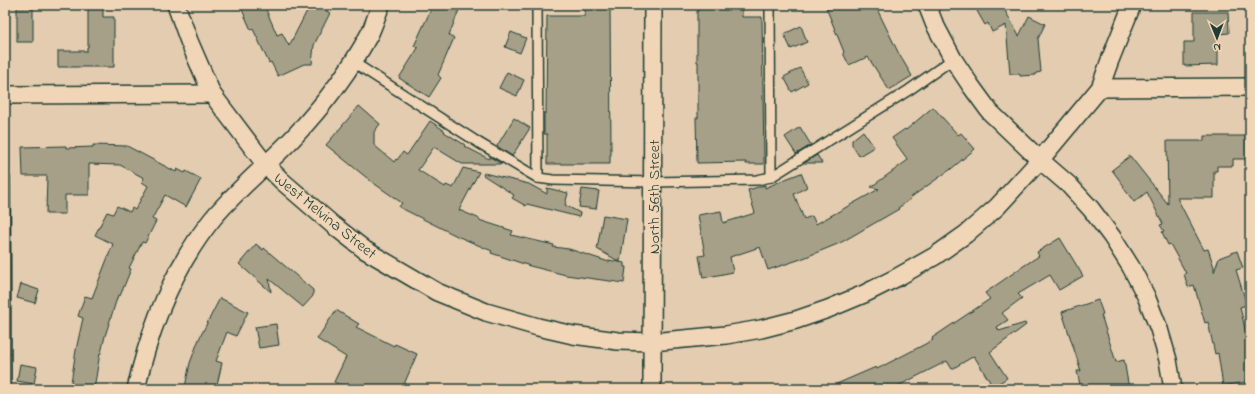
<svg xmlns="http://www.w3.org/2000/svg" width="1255" height="394" viewBox="0 0 1255 394" font-family="'Indie Flower',sans-serif">
	<style>
		.building { fill: #a6a089; stroke: #1f3d34 }
		.lines { fill: none; stroke-linecap: round; stroke-linejoin: round }
		.lane-casing { stroke: #1f3d34; stroke-width: 12 }
		.street-casing { stroke: #1f3d34; stroke-width: 20 }
		.lane { stroke: #f0d5b7; stroke-width: 9 }
		.street { stroke: #f0d5b7; stroke-width: 17 }
		.labels { text-anchor: middle; stroke-width: 3; stroke-linejoin: round; paint-order: stroke }
		.street-label { font-size: 16px; fill: #1f3d34; stroke: #f0d5b7 }
	</style>
	<rect width="100%" height="100%" fill="#e3ccaf"/>
	<filter id="ink" filterUnits="userSpaceOnUse"><feTurbulence type="fractalNoise" baseFrequency=".025" numOctaves="2"/><feDisplacementMap in="SourceGraphic" scale="8" xChannelSelector="R" yChannelSelector="G"/><feConvolveMatrix kernelMatrix="1 2 1 2 8 2 1 2 1" color-interpolation-filters="sRGB"/></filter>
	<g filter="url(#ink)">
		<g class="building">
			<rect x="17" y="5" width="16" height="37"/>
			<polygon points="88,5 103,5 103,17 114,17 114,67 58,67 58,51 87,51 87,47 88,47"/>
			<polygon points="240,5 264,5 277,35 282,33 289,46 310,5 315,5 330,13 314,45 312,64 304,64 278,76 271,62 269,63 253,29 251,30"/>
			<polygon points="433,5 461,5 449,35 454,38 438,75 441,78 429,97 399,78 418,48 414,46"/>
			<polygon points="585,5 610,5 611,155 610,155 610,164 547,164 547,134 544,134 544,113 546,113 547,16 585,16"/>
			<polygon points="698,5 728,5 728,8 742,8 742,17 762,17 764,164 746,164 746,162 697,163 696,118 698,118 698,62 697,62 697,11 698,11"/>
			<polygon points="825,5 875,5 899,54 912,76 889,90 868,57 862,60 862,59 849,65 843,53 844,52"/>
			<polygon points="978,5 1002,5 1019,36 1029,16 1045,24 1038,39 1041,72 1036,73 1036,75 1020,76 1020,74 1010,74 1006,25 992,32 988,23 985,25 977,11 980,9"/>
			<polygon points="1194,12 1228,12 1229,33 1218,34 1218,65 1184,66 1184,42 1194,42"/>
			<polygon points="801,26 807,42 791,49 784,34"/>
			<polygon points="511,32 526,38 520,53 505,47"/>
			<polygon points="800,68 808,83 792,92 784,77"/>
			<polygon points="507,72 524,80 517,96 499,88"/>
			<polygon points="359,106 380,124 374,132 374,145 394,162 396,159 397,160 403,152 407,155 430,121 445,131 444,132 465,145 464,146 489,159 490,157 502,164 462,164 434,147 418,170 445,187 446,185 453,188 463,168 479,172 459,210 480,219 479,220 513,231 511,235 554,245 553,247 569,249 609,262 609,260 624,263 624,267 626,267 624,283 566,275 530,266 491,253 492,251 457,236 399,207 402,203 372,182 326,145"/>
			<polygon points="933,107 958,135 961,133 975,149 951,169 910,198 911,199 898,208 899,209 840,243 801,259 768,270 760,247 730,257 733,272 703,278 699,256 705,255 698,215 721,211 723,223 755,213 748,190 765,185 765,188 788,178 801,173 807,187 794,194 804,219 812,216 816,224 879,189 871,187 908,160 892,138 905,129 906,130"/>
			<polygon points="514,118 530,128 512,156 497,146"/>
			<polygon points="800,127 811,145 796,154 785,137"/>
			<polygon points="863,131 874,147 859,156 852,145 852,140"/>
			<polygon points="1204,136 1250,136 1250,159 1233,159 1233,166 1217,166 1217,171 1214,171 1214,198 1177,198 1204,250 1208,249 1214,267 1214,272 1219,258 1237,251 1243,268 1236,270 1247,305 1240,307 1250,351 1250,380 1246,380 1246,382 1223,386 1218,353 1215,354 1208,322 1205,323 1194,285 1188,287 1184,274 1186,273 1170,244 1168,245 1162,232 1164,231 1160,225 1163,224 1147,192 1134,202 1123,187 1124,186 1112,170 1130,156 1168,204 1167,141 1204,141"/>
			<polygon points="93,145 127,146 176,172 177,169 185,173 186,171 201,179 186,207 165,195 152,219 156,221 145,243 142,242 129,268 131,269 120,296 118,295 105,336 101,353 100,353 94,389 70,389 76,350 83,318 78,316 85,296 92,298 113,244 95,235 107,212 113,214 117,206 130,212 132,208 135,210 148,186 142,182 144,178 120,165 89,164 89,195 65,195 65,214 46,214 47,176 23,176 22,147 66,146 66,148 93,147"/>
			<polygon points="817,155 822,163 804,163"/>
			<polygon points="484,173 529,184 547,194 547,188 568,193 565,205 580,213 579,217 527,204 526,206 512,198 514,195 483,175"/>
			<polygon points="582,189 599,191 596,209 579,207"/>
			<polygon points="603,215 627,219 620,262 597,249"/>
			<polygon points="1060,238 1083,276 1059,290 1050,275 1018,294 1022,298 1002,313 1008,320 997,327 999,331 1025,323 1026,325 990,352 1007,378 993,387 974,356 952,369 947,361 892,389 825,389 876,367 877,369 933,340 932,338 990,299 985,293 1022,267 1039,256 1037,252"/>
			<polygon points="256,244 263,250 264,248 313,290 313,296 303,307 269,279 271,292 239,264"/>
			<polygon points="21,284 39,290 35,303 17,298"/>
			<polygon points="220,298 248,312 236,336 227,332 216,361 222,363 216,389 192,389 185,387 190,363 199,339"/>
			<polygon points="1098,300 1103,314 1101,315 1116,362 1124,360 1129,389 1081,389 1077,371 1081,371 1062,312"/>
			<polygon points="336,310 359,324 356,327 394,346 395,344 417,354 402,389 348,389 334,382 346,357 317,339"/>
			<polygon points="276,324 279,345 259,348 255,327"/>
			<polygon points="20,364 37,367 34,384 17,381"/>
		</g>
		<g class="lines">
			<defs>
				<g id="lane">
					<polyline points="537,5 538,178"/>
					<polyline points="770,5 771,177"/>
					<polyline points="353,62 479,143 538,178 553,180 653,182 757,180 771,177 909,90 953,59"/>
					<polyline points="5,178 6,389"/>
				</g>
				<g id="street">
					<polyline points="176,5 189,41 212,94 265,164 282,181 333,225 365,250 437,292 486,312 538,327 573,335 618,341 652,342 726,335 761,329 796,320 828,309 864,294 896,278 935,256 966,234 997,207 1040,160 1100,88 1110,60 1132,5"/>
					<polyline points="927,5 934,23 953,59 971,86 990,112 1040,160 1069,185 1091,209 1112,237 1131,267 1146,296 1159,329 1168,360 1173,389"/>
					<polyline points="1100,88 1250,87"/>
					<polyline points="5,95 212,94"/>
					<path d="M 136,389 C 150,327 173,267 214,217 C 238,189 267,165 293,138 C 322,107 350,71 370,33 C 374,25 377,14 381,5"/>
					<polyline points="652,389 653,5"/>
				</g>
			</defs>
			<use href="#lane" class="lane-casing"/>
			<use href="#street" class="street-casing"/>
			<use href="#lane" class="lane"/>
			<use href="#street" class="street"/>
		</g>
	</g>
	<g class="labels">
		<g class="street-label">
			<text transform="translate(653 197) rotate(-90)" y="6">North 56th Street</text>
			<text transform="translate(326 215) rotate(39)" y="6">West Melvina Street</text>
		</g>
	</g>
	<rect width="1255" height="394" fill="none" stroke="#f0d5b7" stroke-width="20"/>
	<rect x="10" y="10" width="1235" height="374" fill="none" stroke="#1f3d34" stroke-width="1.5" filter="url(#ink)"/>
	<g transform="translate(1217 38) rotate(179)" stroke="#f0d5b7" stroke-width="3" paint-order="stroke">
	<path d="M0-3L7 15L0 10L-7 15Z" fill="#1f3d34"/>
	<text y="-6" font-size="11" font-weight="bold" text-anchor="middle" fill="#1f3d34">N</text>
	</g>
</svg>
